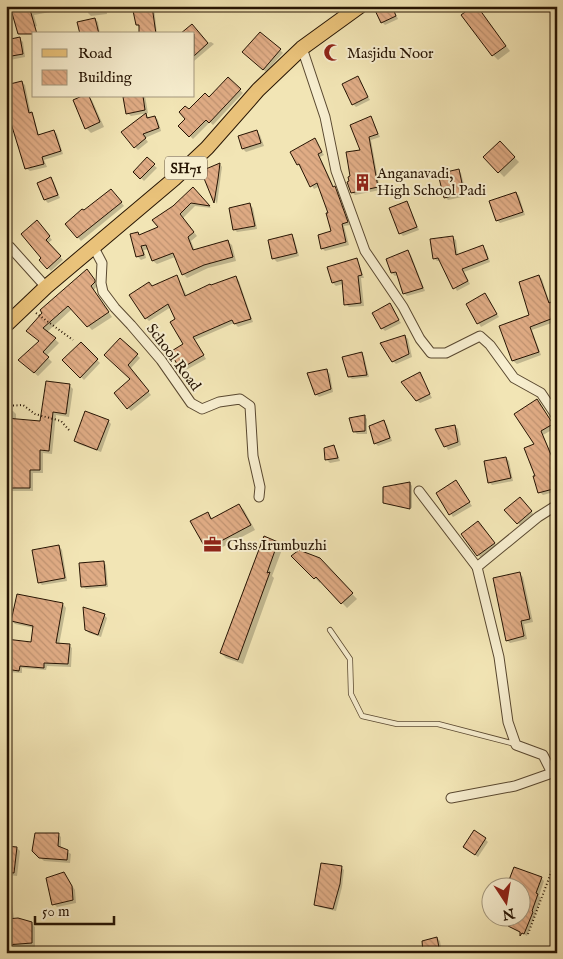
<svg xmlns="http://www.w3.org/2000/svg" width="563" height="959" viewBox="0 0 563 959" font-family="'IM FELL English',serif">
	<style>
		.shadow { fill: #0003 }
		.building { fill: url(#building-back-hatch); stroke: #261403 }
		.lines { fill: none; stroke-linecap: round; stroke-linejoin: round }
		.service-casing { stroke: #594830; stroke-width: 6 }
		.minor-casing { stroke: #594830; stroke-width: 11 }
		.primary-casing { stroke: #261403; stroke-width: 16 }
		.path { stroke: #261403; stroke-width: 2; stroke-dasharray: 1 2.5; stroke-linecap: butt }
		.service { stroke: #f7eecf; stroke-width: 4.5 }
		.minor { stroke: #f7eecf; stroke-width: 9 }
		.primary { stroke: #e9c27a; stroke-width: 14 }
		.labels { text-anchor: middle; stroke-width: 4; stroke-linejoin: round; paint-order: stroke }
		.shield { fill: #f7eecf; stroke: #655540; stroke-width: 1 }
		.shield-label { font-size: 14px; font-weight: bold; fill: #261403 }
		.poi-label { font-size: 15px; fill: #261403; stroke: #f7eecf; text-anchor: start }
		.street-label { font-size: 15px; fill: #261403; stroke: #f7eecf }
	</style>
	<defs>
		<pattern id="building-back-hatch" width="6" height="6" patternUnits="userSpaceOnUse" patternTransform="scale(1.25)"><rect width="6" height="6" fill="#e0ac85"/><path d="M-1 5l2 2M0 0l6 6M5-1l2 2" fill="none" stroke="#c09371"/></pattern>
	</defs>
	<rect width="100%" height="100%" fill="#f2e5b5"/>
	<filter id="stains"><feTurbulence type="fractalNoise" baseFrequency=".004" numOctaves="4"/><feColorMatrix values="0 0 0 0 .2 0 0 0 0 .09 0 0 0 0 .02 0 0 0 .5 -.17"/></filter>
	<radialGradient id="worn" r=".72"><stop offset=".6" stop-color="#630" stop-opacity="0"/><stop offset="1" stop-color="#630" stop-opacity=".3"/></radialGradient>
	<g class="shadow">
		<polygon points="15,6 60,6 61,10 34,15 37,26 22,31"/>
		<polygon points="87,6 106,6 107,14 91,16 88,13"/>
		<polygon points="140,6 154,7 157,34 141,34 140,28 137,25"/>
		<polygon points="377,6 392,6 398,19 385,25 382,22"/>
		<polygon points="480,11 510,51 498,60 493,55"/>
		<polygon points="95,19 98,22 100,34 81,34"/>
		<polygon points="192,25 207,43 211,42 214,44 194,61 194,47 201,45 194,45"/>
		<polygon points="20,39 23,42 25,57 10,60 7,56"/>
		<polygon points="280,50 283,53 266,72 247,55"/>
		<polygon points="357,78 370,100 356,107 353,104"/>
		<polygon points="228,79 243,93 213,125 210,122 193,139 180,126"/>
		<polygon points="22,82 25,85 31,114 34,117 39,136 54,131 57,134 63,154 44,160 47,167 30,171 26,168 9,110 6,111 6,86"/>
		<polygon points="88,96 92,100 104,127 91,133 86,128"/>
		<polygon points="137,96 145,96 148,113 131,116 127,113"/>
		<polygon points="146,115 149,118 155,117 158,120 161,131 145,138 148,142 138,150 135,147"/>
		<polygon points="370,118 373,121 380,137 371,140 380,190 355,195 352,192"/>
		<polygon points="257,132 260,135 264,146 246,152 243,149 239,137"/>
		<polygon points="315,140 324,155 320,157 334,187 338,191 350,225 344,226 349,245 325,251 322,248 333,232 329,214 320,186 314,189 298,164"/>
		<polygon points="500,143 519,162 504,177 485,157"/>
		<polygon points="147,159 157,168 144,181 135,172"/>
		<polygon points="220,164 222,167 217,204 202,171"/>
		<polygon points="458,170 461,173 467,196 448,200 445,197"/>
		<polygon points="51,179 54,182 60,198 48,203 45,200"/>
		<polygon points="193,189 211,208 195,206 183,218 197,236 191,241 195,251 228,242 232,245 236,261 208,268 187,278 183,274 175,257 157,264 153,261 149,249 144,250 146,258 141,260 137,256 137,233 140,236 160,228 174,206"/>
		<polygon points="114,193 124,206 81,241 66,224"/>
		<polygon points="516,193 519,196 525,215 500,223 497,220"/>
		<polygon points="406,203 409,206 419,230 403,236 400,233"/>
		<polygon points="250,205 253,208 257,229 237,232 234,229"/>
		<polygon points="6,206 11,211 6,219"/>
		<polygon points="40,225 52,240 48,243 63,260 51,271 41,260 43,258"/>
		<polygon points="291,235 294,238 299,256 277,262 273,258"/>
		<polygon points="452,237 456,240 458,256 482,247 486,250 490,262 464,272 470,284 457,291 441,261 437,261 434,258"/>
		<polygon points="408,252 411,255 425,291 407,296 404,293 398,275 395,276 392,273 387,260"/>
		<polygon points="356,260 359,263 364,278 361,278 364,306 349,307 346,304 343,284 336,286 333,283 328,268"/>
		<polygon points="87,270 98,284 94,290 112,317 92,330 72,309 47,332 59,343 46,356 52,362 38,376 24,364 40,341 31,334"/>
		<polygon points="538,276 542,279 550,304 553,307 557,321 532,330 541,355 517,364 513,361 501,327 531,316"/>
		<polygon points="176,277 179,280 187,296 236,278 239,281 253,322 238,327 234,323 195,340 206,359 184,371 181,368 185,345 171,307 149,321 146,318 152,287"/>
		<polygon points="485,294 499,317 481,327 467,304"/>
		<polygon points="390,305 401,323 385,331 382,328"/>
		<polygon points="405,336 408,339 412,357 396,364 393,361"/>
		<polygon points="120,339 140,358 130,369 151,395 131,411 115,393 132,379"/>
		<polygon points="81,344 100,363 84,380 64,360"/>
		<polygon points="361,353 364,356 369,377 352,379 349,376"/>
		<polygon points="327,371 330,374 333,392 319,397 316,394"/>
		<polygon points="420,374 432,398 420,403 416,400"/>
		<polygon points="69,385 73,389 69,417 56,415 52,454 43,453 43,473 33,473 33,491 12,491 9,488 9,448 6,448 6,411 13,411 16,414 16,420 41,423"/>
		<polygon points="557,391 557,403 551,393"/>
		<polygon points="540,404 555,428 543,435 557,467 557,491 543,495 540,492 536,477 535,445"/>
		<polygon points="364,416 367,419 367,434 357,434 354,431"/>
		<polygon points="108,421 111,424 101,452 78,444 75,441"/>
		<polygon points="384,422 387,425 392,441 378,446 375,443"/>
		<polygon points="455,426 458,429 461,445 448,450 437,430"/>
		<polygon points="333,446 336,449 340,461 330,463 327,460 326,449"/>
		<polygon points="506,458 509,461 513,481 492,485 489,482"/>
		<polygon points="410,483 412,486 412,508 386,502"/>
		<polygon points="458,485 472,506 453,517 437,493"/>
		<polygon points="523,501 534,515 521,526 518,523"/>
		<polygon points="239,505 244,510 255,530 211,553 207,548 207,513 213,519"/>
		<polygon points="481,525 497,546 481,558 462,534"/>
		<polygon points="278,543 283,547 272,576 274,578 243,664 226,658 221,653 251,570 253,571"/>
		<polygon points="59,546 62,550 67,581 42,585 39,582"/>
		<polygon points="293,556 319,559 357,599 347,608 321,581 320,583"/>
		<polygon points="103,562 106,565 108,587 86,589 82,586"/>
		<polygon points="520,574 523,577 533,622 524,624 527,639 510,643 507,640"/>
		<polygon points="63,604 66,608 59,645 69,645 72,648 71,667 47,666 46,670 22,668 22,673 6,672 6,641 32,644 34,628 15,624 12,621"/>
		<polygon points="104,615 107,618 101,637 89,633 86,630"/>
		<polygon points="58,834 61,837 61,848 71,854 70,863 44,861 33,851"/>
		<polygon points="485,839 488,842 478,857 464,847"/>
		<polygon points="6,847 17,848 20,851 17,876 8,875 14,919 31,923 35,927 35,953 21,953 20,947 6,948"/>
		<polygon points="341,867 344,870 342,887 336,911 319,907 316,904"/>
		<polygon points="64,873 75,890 76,903 57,907 54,904"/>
		<polygon points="541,878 544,881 539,896 541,898 527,936 509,926 520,916 520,886 512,886 513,883 510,880"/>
		<polygon points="437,938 440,941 442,953 424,953"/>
	</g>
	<g class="building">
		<polygon points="10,6 29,6 37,34 18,34"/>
		<polygon points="132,6 152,6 156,34 139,34 139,25 136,25"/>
		<polygon points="373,6 392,6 396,16 381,23"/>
		<polygon points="473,6 477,6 506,46 492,56 461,15"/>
		<polygon points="95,18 99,34 80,34 77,22"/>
		<polygon points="192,24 208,43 194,56 194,34 180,34"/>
		<polygon points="260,32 281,49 263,70 242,52"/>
		<polygon points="20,37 23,54 6,57 6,40"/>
		<polygon points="358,76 368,97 352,105 342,84"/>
		<polygon points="228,77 241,89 209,123 206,120 189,137 178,126 185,119 179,112 185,106 189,109 205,93 209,97"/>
		<polygon points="22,81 29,113 32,112 38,135 54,130 61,151 42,157 44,164 25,169 6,107 6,85"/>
		<polygon points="82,96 89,96 100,122 85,129 73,100"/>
		<polygon points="129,96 143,96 145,110 126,114 123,97"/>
		<polygon points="146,113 147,118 155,116 159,128 143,134 146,138 134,148 121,132"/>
		<polygon points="371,116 378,134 369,137 378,187 351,193 347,182 349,181 348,177 350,176 346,152 360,150 350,125"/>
		<polygon points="257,130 261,143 242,149 238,136"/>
		<polygon points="315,138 322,152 318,154 333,187 335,186 348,222 342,224 346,242 321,249 318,235 331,231 326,213 328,213 317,183 310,187 299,164 297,165 290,152"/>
		<polygon points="500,141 515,157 498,173 483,157"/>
		<polygon points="147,157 155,164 140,179 133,172"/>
		<polygon points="220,163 218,179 214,203 201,171"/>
		<polygon points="459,169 464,193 444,198 438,174"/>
		<polygon points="51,177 58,195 44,200 37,183"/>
		<polygon points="193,187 210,206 191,203 180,214 194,232 188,237 193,250 228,240 233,257 204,265 182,275 173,253 152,261 146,245 141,246 144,255 136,257 130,234 138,232 139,235 158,227 152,220 173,206"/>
		<polygon points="111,189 122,202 77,238 65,224 82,209 84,210"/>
		<polygon points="516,192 523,212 496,221 489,201"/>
		<polygon points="407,201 417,227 399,234 389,208"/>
		<polygon points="250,203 255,226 233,230 229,208"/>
		<polygon points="37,220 50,236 46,240 61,256 47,269 39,260 41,258 21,234"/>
		<polygon points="292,234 297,253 272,259 268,240"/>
		<polygon points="453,236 456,255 483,245 488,259 462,269 468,281 453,289 438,258 433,259 430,239"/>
		<polygon points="408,250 423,288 403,294 396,272 391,273 386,259"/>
		<polygon points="357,258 362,275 358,276 361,303 344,305 342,280 332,283 327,267"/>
		<polygon points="87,269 95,280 95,282 91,286 109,312 87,327 68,306 43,328 56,338 43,352 49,357 34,373 18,360 39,341 26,331 42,313 40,310"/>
		<polygon points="177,275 185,296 210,284 211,285 236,276 251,319 234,324 232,320 193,337 204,355 180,369 170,352 183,344 170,322 175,319 168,304 145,319 129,295 149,282 152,286"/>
		<polygon points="539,275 549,303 551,302 556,317 530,327 539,352 512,361 499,326 529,315 519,282"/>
		<polygon points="485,293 497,314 477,324 466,304"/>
		<polygon points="390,303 399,320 381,329 372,313"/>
		<polygon points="405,335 409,354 392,362 380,343"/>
		<polygon points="120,338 138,354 128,365 149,391 127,409 114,393 130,379 104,355"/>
		<polygon points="81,342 98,359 80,378 62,360"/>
		<polygon points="362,352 367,375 348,377 342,357"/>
		<polygon points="327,369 331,389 315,395 307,373"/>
		<polygon points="420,372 430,394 416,401 401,382"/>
		<polygon points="46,381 70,384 66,414 53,412 49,451 40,450 40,470 30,470 30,488 8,488 6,418 40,421"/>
		<polygon points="537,399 553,424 541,431 557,469 557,488 538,493 533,476 535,476 524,448 534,444 514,414"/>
		<polygon points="85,411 109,420 97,450 74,441"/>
		<polygon points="365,415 365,431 353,432 349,418"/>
		<polygon points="384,420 390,438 374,444 369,426"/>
		<polygon points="455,425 458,442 444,447 435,429"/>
		<polygon points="334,445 338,458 325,460 324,448"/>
		<polygon points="506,457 511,478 488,483 484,461"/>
		<polygon points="456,480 470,502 449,515 436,493"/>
		<polygon points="410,482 410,509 383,503 383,487"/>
		<polygon points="520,497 532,511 517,524 504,510"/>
		<polygon points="239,504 251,525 206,549 190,521 208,512 211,519"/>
		<polygon points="478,521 495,543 477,556 461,534"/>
		<polygon points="264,536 278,542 267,573 270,572 238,660 220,653"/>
		<polygon points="59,545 65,578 38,583 32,550"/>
		<polygon points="299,550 320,558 353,593 341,604 316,577 314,579 291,556"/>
		<polygon points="104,561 106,585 81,587 79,563"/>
		<polygon points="520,572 530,619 521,621 524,636 506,641 493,578"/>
		<polygon points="17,594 63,603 56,643 70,644 68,664 44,663 44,668 20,666 19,671 6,669 6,639 31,642 33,626 11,621"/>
		<polygon points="83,607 105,614 98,635 85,630"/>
		<polygon points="474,830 486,838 475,855 463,847"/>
		<polygon points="35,833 59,833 58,846 68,850 67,860 39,858 32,851"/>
		<polygon points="6,846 17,847 14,873 6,872"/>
		<polygon points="321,863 342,866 340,884 333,909 314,905"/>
		<polygon points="514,867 542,877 536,893 538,894 532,911 533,912 524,934 522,933 520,936 520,932 508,926 512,916 520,916 520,886 511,886 513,882 509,880"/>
		<polygon points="64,872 72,886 73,900 52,905 46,878"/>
		<polygon points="18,918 32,922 32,943 6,945 6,919"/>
		<polygon points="437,937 440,953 423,953 422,941"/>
	</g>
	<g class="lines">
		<defs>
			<polyline id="service" points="330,630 350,659 351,694 362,716 397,724 438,724 515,744"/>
			<g id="minor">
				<polyline points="302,48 325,117 336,171 365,251 403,307 420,339 431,353 446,353 480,336 490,345 514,378 541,393 557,417"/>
				<polyline points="6,245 10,247 46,287"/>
				<polyline points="93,246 102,263 101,283 103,292 115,308 131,325 161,360 191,403 202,409 219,402 240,399 250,406 253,456 260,487 259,497"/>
				<polyline points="419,491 477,567"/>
				<polyline points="451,798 515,786 552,773 543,755 516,745 508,722 499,657 477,567 538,517 557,505"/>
			</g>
			<polyline id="primary" points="6,325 46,287 174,179 207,148 258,90 302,48 360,6"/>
		</defs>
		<use href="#service" class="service-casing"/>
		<use href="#minor" class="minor-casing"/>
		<use href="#primary" class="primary-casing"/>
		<g class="path">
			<polyline points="36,313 73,340"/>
			<polyline points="6,406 23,405 35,414 61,421 69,430"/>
			<polyline points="528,934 557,857"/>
		</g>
		<use href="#service" class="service"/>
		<use href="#minor" class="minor"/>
		<use href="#primary" class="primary"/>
	</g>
	<defs>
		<symbol id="mosque-bare" viewBox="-9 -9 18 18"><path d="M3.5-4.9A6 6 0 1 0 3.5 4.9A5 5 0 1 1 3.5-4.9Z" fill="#8f2418" stroke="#f7eecf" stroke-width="2.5" paint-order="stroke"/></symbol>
		<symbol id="building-bare" viewBox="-9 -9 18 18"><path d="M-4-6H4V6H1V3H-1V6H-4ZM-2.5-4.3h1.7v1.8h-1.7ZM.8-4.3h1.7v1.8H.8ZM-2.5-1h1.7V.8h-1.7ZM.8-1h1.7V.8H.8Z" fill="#8f2418" stroke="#f7eecf" stroke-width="2.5" paint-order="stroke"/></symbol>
		<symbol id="office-bare" viewBox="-9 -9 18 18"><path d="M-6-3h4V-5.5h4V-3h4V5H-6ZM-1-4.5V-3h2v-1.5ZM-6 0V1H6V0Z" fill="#8f2418" stroke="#f7eecf" stroke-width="2.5" paint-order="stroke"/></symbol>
	</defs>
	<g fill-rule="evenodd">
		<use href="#mosque-bare" x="320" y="40" width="25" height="25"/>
		<use href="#building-bare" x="350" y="170" width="25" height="25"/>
		<use href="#office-bare" x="200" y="532" width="25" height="25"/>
	</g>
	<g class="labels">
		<rect class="shield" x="165" y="156.5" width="42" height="23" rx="4"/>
		<g class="shield-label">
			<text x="186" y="173">SH71</text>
		</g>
		<g class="poi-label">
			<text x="347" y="58">Masjidu Noor</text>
			<text x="377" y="178">Anganavadi,<tspan x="377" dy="17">High School Padi</tspan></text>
			<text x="227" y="550">Ghss Irumbuzhi</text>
		</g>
		<g class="street-label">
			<text transform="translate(174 357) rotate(53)" y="5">School Road</text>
		</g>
	</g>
	<rect width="563" height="959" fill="none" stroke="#f2e5b5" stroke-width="25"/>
	<rect x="8" y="8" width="548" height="944" fill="none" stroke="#261403" stroke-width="2.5"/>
	<rect x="12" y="12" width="538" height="934" fill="none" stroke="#261403"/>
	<rect x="32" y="32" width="162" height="65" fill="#f7eecf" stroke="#a3977d"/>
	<rect x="42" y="49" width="25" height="8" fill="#e9c27a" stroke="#a3977d"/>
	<text x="78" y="58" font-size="15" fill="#261403">Road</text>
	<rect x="42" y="70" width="25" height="15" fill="url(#building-back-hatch)" stroke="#a3977d"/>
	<text x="78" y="82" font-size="15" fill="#261403">Building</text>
	<g transform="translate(506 902) rotate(168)"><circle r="24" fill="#f7eecf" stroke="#a3977d"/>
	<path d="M0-4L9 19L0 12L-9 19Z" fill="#8f2418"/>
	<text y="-8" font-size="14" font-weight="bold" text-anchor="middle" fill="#261403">N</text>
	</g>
	<path d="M35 916v8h79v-8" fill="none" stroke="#261403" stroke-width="2.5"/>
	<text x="42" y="916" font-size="15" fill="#261403" stroke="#f7eecf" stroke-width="4" paint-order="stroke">50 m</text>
	<rect width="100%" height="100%" filter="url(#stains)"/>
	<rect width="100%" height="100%" fill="url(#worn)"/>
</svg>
